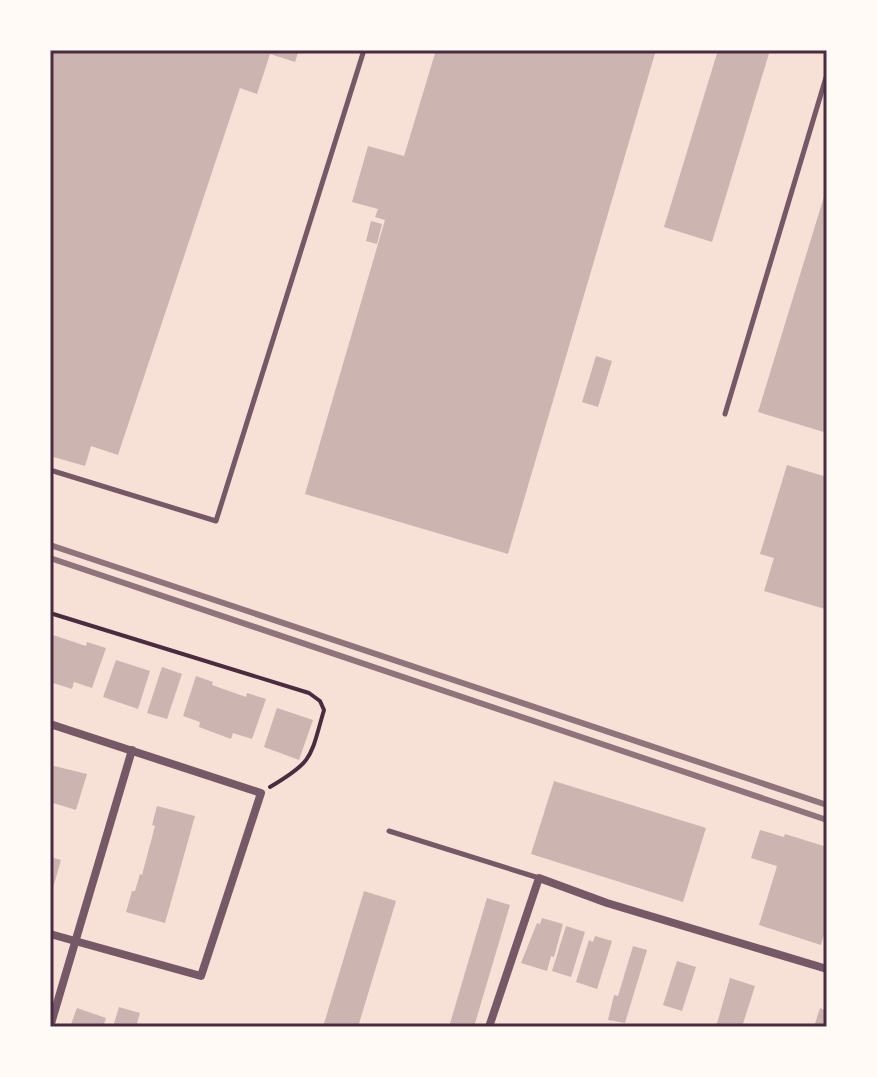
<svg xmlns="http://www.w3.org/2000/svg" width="877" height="1077" viewBox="0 0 877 1077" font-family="Barlow,sans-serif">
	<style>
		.building { fill: #ccb4b1 }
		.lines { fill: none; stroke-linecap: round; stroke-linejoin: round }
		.path { stroke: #4a2c40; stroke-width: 4 }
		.service { stroke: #755966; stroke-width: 5 }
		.minor { stroke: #755966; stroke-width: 8 }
		.rail { stroke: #8f747c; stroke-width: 6 }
		.neatline { fill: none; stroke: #4a2c40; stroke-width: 3 }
	</style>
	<rect width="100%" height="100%" fill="#f7e1d7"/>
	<g class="building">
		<polygon points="50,50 299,50 295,62 270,54 257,94 240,88 118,455 91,446 85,466 50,456"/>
		<polygon points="436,50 656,50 508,554 305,494 385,220 375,217 378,209 352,202 368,146 404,156"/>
		<polygon points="718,50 770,50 712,242 664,227"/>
		<polygon points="826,190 827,341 824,349 827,350 827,433 758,412"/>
		<polygon points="371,221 382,224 377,244 366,241"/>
		<polygon points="596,356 612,361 598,407 582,402"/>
		<polygon points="787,465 827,477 827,601 825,609 764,591 774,558 760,554"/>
		<polygon points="50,634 86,646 87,642 106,648 92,688 74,682 72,689 50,682"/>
		<polygon points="116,660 150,671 138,709 103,697"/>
		<polygon points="162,667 182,674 167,719 147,713"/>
		<polygon points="196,676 213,682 212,685 246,697 247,693 266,699 252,739 233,733 231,739 199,727 200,722 183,716"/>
		<polygon points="277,708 313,720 299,760 264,747"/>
		<polygon points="50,765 87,774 76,810 50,802"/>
		<polygon points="554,781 706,828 683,902 531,854"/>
		<polygon points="157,806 195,816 165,923 126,912 132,891 135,891 140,874 142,875 155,826 152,825"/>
		<polygon points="760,830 784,837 785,834 827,847 827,924 821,945 759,925 777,866 751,858"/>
		<polygon points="50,857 61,860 51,895 50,895"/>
		<polygon points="364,891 396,901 358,1027 323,1027"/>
		<polygon points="487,898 510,905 474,1027 449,1027"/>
		<polygon points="542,918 563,924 554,957 551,956 547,971 521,963 537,923 540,924"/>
		<polygon points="566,926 585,932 571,977 552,971"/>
		<polygon points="595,936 612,941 597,989 576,982 589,940 593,942"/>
		<polygon points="633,946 647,950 625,1023 608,1020 614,995 618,996"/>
		<polygon points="677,961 696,967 682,1011 663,1005"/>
		<polygon points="730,978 755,986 742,1027 716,1027"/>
		<polygon points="119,1007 140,1013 136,1027 113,1027"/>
		<polygon points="77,1008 106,1018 103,1027 70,1027"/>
		<polygon points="820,1008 827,1011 827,1027 814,1027"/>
	</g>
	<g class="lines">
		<path class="path" d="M 50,613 L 309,693 L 320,701 L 324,710 C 310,758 314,761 270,787"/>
		<g class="service">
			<polyline points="725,414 827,74"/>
			<polyline points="50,470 216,521 364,50"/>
			<polyline points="389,831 539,878"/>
		</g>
		<g class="minor">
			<polyline points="50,724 261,793 201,976 50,934"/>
			<polyline points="50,1027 132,750"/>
			<polyline points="489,1027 539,878 607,903 827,969"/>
		</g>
		<g class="rail">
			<polyline points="50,545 827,805"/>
			<polyline points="50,558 827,820"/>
		</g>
	</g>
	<rect width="877" height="1077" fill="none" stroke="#fffaf5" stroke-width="104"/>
	<rect x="52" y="52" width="773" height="973" class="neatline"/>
</svg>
